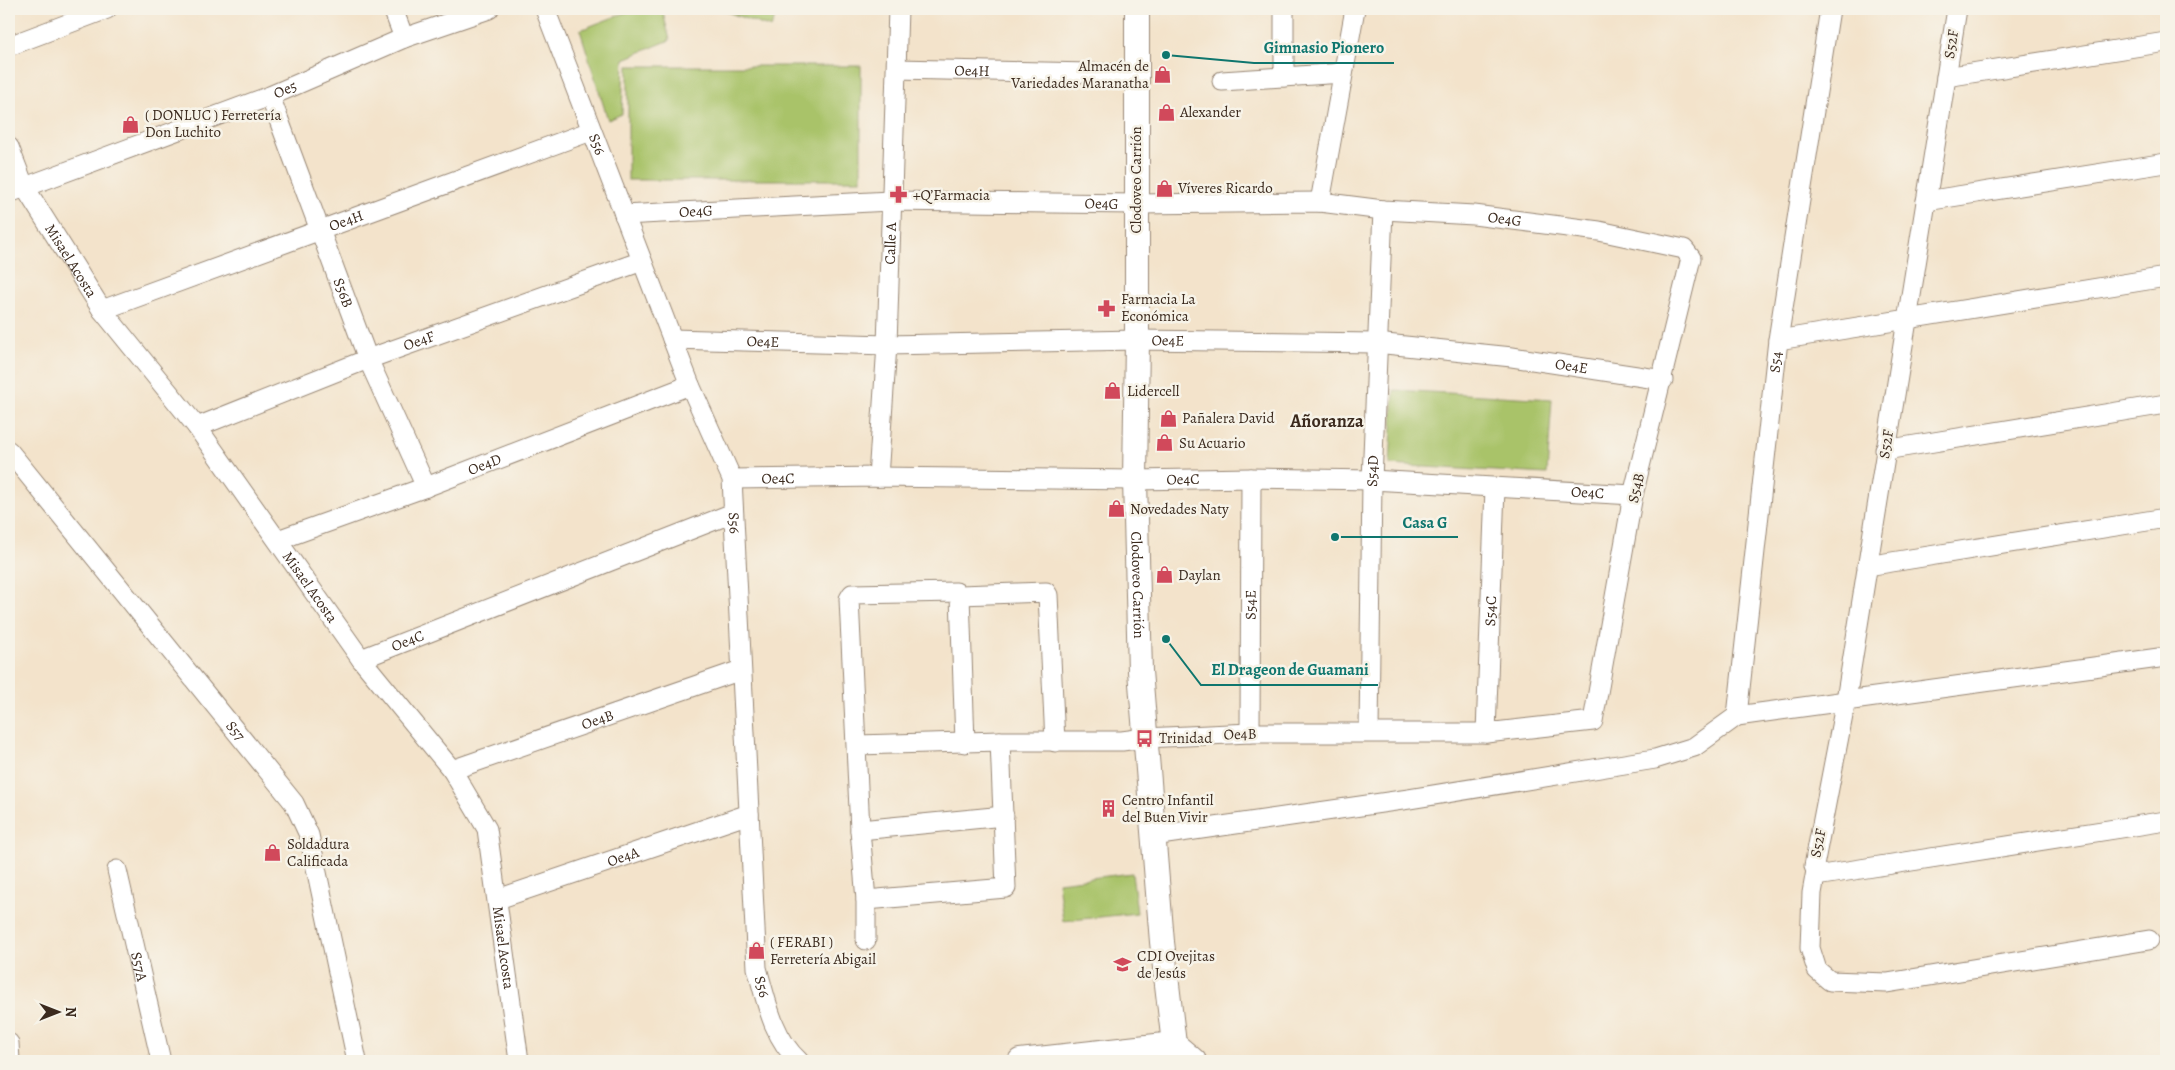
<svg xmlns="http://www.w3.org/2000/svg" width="2175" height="1070" viewBox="0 0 2175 1070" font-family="Alegreya,serif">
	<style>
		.green { fill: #a9c369; stroke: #727644 }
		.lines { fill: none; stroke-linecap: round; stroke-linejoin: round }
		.minor-casing { stroke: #978674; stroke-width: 21 }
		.tertiary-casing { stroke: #978674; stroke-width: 26 }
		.minor { stroke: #fff; stroke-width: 19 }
		.tertiary { stroke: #fff; stroke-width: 24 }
		.labels { text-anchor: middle; stroke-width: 5; stroke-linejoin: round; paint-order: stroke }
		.street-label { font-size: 15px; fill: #3b2a1e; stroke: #f7f3e8 }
		.poi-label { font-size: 15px; fill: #3b2a1e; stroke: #f7f3e8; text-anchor: start }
		.quarter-label { font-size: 18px; font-weight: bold; fill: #3b2a1e; stroke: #f7f3e8 }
		.leader { fill: none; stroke: #0f766e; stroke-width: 2 }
		.callout-dot { fill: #0f766e; stroke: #f7f3e8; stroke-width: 2 }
		.callout-label { font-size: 16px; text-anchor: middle; font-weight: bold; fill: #0f766e; stroke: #f7f3e8; stroke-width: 5; stroke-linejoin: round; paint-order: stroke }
	</style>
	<rect width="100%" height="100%" fill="#f7f3e8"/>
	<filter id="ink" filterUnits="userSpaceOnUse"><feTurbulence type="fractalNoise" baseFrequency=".02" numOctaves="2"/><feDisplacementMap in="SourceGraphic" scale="10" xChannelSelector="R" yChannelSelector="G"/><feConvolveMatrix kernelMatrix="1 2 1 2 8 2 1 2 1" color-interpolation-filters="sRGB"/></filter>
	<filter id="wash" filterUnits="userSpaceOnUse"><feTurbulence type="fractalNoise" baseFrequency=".0096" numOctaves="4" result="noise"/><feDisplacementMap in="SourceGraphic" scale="20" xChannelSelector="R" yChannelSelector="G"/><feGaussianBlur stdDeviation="1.12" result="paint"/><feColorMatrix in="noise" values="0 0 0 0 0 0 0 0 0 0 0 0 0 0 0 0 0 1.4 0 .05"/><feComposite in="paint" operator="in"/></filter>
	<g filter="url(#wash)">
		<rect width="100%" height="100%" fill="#f3e3cb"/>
		<g class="green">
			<polygon points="635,9 662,9 670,40 624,59 622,114 608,120 580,30"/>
			<polygon points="719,9 778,9 771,28"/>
			<rect x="628" y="66" width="233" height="114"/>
			<polygon points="1394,390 1552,399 1547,474 1390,465"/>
			<polygon points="1132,873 1137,913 1063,921 1058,882"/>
		</g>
	</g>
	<g filter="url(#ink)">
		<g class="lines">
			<defs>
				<g id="minor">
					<polyline points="393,9 404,38"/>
					<path id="s1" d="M 545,9 L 690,385 L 732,479 L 757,968 C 766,1000 773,1038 799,1061"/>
					<polyline points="1957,9 1846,700 1814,866 1816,871 1822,875 2166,821"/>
					<polyline points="9,46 107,9"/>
					<path id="s2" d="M 897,69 L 1136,74"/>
					<polyline points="1284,77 1284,9"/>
					<polyline points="1946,77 2166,42"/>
					<polyline points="1222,81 1343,73"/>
					<path id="s3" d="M 270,96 L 368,359 L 426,487"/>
					<path id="s4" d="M 9,147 L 24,186 L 102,310 L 197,427 L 361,659 L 452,770 L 487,829 L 519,1061"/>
					<path id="s5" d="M 9,193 L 270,96 L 404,38 L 489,9"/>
					<polyline points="1926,201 2166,163"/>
					<polyline points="1320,202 1355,9"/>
					<path id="s6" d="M 624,215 L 890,201 L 1136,204 L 1320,202 L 1383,210 L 1474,215 L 1599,231 L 1684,249 L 1691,258 L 1633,495 L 1593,721 L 1486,733 L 1250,733 L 1145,738 L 1122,741 L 1000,741 L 857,745"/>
					<path id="s7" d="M 102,310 L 591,131"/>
					<path id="s8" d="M 672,339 L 887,345 L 1137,340 L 1376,343 L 1512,357 L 1663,380"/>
					<polyline points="1778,340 2166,277"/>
					<path id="s9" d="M 197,427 L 368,359 L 642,261"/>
					<polyline points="1885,450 2166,404"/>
					<path id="s10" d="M 9,451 L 294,803 L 309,835 L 357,1061"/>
					<path id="s11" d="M 878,477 L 887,345 L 898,9"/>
					<path id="s12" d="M 732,479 L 878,477 L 1135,480 L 1251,478 L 1372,480 L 1633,495"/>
					<path id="s13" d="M 278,540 L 426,487 L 690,385"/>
					<polyline points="1867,566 2166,518"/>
					<polyline points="960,595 965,743"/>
					<path id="s14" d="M 361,659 L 733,513"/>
					<path id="s15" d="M 1737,716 L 1778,340 L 1830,9"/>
					<path id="s16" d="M 1369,732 L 1372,480 L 1383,210"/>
					<path id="s17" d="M 1250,733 L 1251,478"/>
					<path id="s18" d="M 1486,733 L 1495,488"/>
					<path id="s19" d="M 452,770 L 741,670"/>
					<polyline points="860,830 1004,816"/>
					<polyline points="1153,836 1409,799 1655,759 1694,747 1737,716 2166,657"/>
					<path id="s20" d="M 117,870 L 161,1061"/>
					<polyline points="1816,871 1812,893 1810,948 1817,970 1830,981 1887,983 2149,940"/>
					<path id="s21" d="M 498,899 L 749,814"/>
					<polyline points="866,900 1006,888 1000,741"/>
					<polyline points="866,940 866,900 860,830 849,599 852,594 956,592 960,595 1046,592 1048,595 1055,742"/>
					<polyline points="9,1043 10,1061"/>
				</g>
				<g id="tertiary">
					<path id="s22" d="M 1137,9 L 1137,340 L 1135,480 L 1140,671 L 1162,942 L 1174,1044 L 1194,1061"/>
					<polyline points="1020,1061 1174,1044"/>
				</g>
			</defs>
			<use href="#minor" class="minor-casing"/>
			<use href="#tertiary" class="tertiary-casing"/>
			<use href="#minor" class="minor"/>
			<use href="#tertiary" class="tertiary"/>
		</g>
	</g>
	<defs>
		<symbol id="shop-bare" viewBox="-9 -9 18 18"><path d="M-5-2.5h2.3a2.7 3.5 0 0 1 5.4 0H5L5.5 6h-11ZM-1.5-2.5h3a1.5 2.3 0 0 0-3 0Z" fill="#d1495b" stroke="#f7f3e8" stroke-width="2.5" paint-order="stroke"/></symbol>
		<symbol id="pharmacy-bare" viewBox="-9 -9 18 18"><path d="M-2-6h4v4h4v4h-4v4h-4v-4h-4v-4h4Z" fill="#d1495b" stroke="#f7f3e8" stroke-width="2.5" paint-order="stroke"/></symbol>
		<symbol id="bus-bare" viewBox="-9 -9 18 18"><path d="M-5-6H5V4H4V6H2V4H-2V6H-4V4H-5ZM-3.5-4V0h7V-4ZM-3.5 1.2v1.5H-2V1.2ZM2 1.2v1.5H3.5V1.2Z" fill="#d1495b" stroke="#f7f3e8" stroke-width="2.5" paint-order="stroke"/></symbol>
		<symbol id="building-bare" viewBox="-9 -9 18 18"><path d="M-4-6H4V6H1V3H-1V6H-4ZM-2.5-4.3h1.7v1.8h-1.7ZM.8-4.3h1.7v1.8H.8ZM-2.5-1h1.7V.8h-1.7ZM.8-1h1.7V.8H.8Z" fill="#d1495b" stroke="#f7f3e8" stroke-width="2.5" paint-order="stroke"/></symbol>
		<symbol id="school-bare" viewBox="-9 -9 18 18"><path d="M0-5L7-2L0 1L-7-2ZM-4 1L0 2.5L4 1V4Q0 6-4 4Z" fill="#d1495b" stroke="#f7f3e8" stroke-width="2.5" paint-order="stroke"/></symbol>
	</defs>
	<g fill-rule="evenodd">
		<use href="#shop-bare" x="1150" y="62" width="25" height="25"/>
		<use href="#shop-bare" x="1154" y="100" width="25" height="25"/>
		<use href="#shop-bare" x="118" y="112" width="25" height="25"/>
		<use href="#shop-bare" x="1152" y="176" width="25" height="25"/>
		<use href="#pharmacy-bare" x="886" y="182" width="25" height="25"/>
		<use href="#pharmacy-bare" x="1094" y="296" width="25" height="25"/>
		<use href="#shop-bare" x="1100" y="378" width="25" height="25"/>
		<use href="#shop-bare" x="1156" y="406" width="25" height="25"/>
		<use href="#shop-bare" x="1152" y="430" width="25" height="25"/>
		<use href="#shop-bare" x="1104" y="496" width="25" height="25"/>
		<use href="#shop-bare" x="1152" y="562" width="25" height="25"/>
		<use href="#bus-bare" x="1132" y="726" width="25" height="25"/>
		<use href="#building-bare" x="1096" y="796" width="25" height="25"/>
		<use href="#shop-bare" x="260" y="840" width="25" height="25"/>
		<use href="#shop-bare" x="744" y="938" width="25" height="25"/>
		<use href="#school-bare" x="1110" y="952" width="25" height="25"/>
	</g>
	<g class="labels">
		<g class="street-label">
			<text transform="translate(1951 44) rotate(-81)" y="5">S52F</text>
			<text dy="5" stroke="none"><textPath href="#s2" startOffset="75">Oe4H</textPath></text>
			<text dy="5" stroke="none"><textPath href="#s5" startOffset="295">Oe5</textPath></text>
			<text dy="5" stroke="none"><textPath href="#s1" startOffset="145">S56</textPath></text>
			<text transform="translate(1136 180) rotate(-90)" y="5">Clodoveo Carrión</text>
			<text dy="5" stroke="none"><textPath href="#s6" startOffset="478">Oe4G</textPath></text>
			<text dy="5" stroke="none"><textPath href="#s6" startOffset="72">Oe4G</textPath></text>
			<text dy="5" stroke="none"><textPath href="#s6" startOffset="882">Oe4G</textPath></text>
			<text dy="5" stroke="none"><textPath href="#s7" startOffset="260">Oe4H</textPath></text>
			<text dy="5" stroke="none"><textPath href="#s11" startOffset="234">Calle A</textPath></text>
			<text dy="5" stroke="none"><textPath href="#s4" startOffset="130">Misael Acosta</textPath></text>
			<text dy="5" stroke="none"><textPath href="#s3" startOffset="210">S56B</textPath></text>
			<text dy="5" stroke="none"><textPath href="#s9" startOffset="238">Oe4F</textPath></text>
			<text dy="5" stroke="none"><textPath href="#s8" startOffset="91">Oe4E</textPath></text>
			<text dy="5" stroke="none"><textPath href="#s8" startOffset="496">Oe4E</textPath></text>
			<text dy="5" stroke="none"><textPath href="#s15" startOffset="356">S54</textPath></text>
			<text dy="5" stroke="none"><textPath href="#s8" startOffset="901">Oe4E</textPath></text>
			<text transform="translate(1886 444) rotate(-81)" y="5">S52F</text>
			<text dy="5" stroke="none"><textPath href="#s13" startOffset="220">Oe4D</textPath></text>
			<text dy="5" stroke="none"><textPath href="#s16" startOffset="261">S54D</textPath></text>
			<text dy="5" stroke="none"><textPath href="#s12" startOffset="46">Oe4C</textPath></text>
			<text dy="5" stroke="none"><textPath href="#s12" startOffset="451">Oe4C</textPath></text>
			<text transform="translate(1636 488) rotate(-77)" y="5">S54B</text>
			<text dy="5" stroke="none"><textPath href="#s12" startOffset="856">Oe4C</textPath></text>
			<text dy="5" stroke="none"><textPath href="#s1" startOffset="550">S56</textPath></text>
			<text dy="5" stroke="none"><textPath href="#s22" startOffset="576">Clodoveo Carrión</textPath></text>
			<text dy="5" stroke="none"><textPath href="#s4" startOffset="535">Misael Acosta</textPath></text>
			<text dy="5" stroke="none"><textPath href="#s17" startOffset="128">S54E</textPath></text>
			<text dy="5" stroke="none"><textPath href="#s18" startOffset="122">S54C</textPath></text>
			<text dy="5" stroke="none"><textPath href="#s14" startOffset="50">Oe4C</textPath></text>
			<text dy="5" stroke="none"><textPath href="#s19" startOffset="154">Oe4B</textPath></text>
			<text dy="5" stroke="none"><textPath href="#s10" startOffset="360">S57</textPath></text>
			<text transform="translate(1240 734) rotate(-2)" y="5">Oe4B</text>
			<text transform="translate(1818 843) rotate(-79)" y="5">S52F</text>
			<text dy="5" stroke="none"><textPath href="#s21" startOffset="132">Oe4A</textPath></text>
			<text dy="5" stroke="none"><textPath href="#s4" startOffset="955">Misael Acosta</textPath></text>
			<text dy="5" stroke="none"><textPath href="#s20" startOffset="99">S57A</textPath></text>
			<text dy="5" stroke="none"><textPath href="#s1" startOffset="1015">S56</textPath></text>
		</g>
		<g class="poi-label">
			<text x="1149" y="71" text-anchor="end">Almacén de<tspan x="1149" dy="17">Variedades Maranatha</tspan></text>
			<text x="1180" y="117">Alexander</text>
			<text x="145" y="120">( DONLUC ) Ferretería<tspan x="145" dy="17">Don Luchito</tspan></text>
			<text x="1178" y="193">Víveres Ricardo</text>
			<text x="913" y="200">+Q’Farmacia</text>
			<text x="1121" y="304">Farmacia La<tspan x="1121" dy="17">Económica</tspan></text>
			<text x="1127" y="396">Lidercell</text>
			<text x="1182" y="423">Pañalera David</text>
			<text x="1179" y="448">Su Acuario</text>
			<text x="1130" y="514">Novedades Naty</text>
			<text x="1178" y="580">Daylan</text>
			<text x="1159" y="743">Trinidad</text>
			<text x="1122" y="805">Centro Infantil<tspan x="1122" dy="17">del Buen Vivir</tspan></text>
			<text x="287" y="849">Soldadura<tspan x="287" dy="17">Calificada</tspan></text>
			<text x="770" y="947">( FERABI )<tspan x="770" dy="17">Ferretería Abigail</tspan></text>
			<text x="1137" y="961">CDI Ovejitas<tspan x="1137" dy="17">de Jesús</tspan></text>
		</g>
		<g class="quarter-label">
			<text x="1327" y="427">Añoranza</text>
		</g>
	</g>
	<path class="leader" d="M1166 55L1254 63H1394M1335 537L1393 537H1458M1166 639L1201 685H1378"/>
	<g class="callout-dot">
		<circle cx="1166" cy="55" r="5"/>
		<circle cx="1335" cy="537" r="5"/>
		<circle cx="1166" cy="639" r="5"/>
	</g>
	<g class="callout-label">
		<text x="1324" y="53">Gimnasio Pionero</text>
		<text x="1425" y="528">Casa G</text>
		<text x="1290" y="675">El Drageon de Guamani</text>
	</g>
	<rect width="2175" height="1070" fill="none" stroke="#f7f3e8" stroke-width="30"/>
	<g transform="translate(58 1012) rotate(90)" stroke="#f7f3e8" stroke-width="4" paint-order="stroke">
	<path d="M0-4L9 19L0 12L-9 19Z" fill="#3b2a1e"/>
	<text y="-8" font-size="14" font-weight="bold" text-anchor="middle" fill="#3b2a1e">N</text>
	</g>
</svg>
